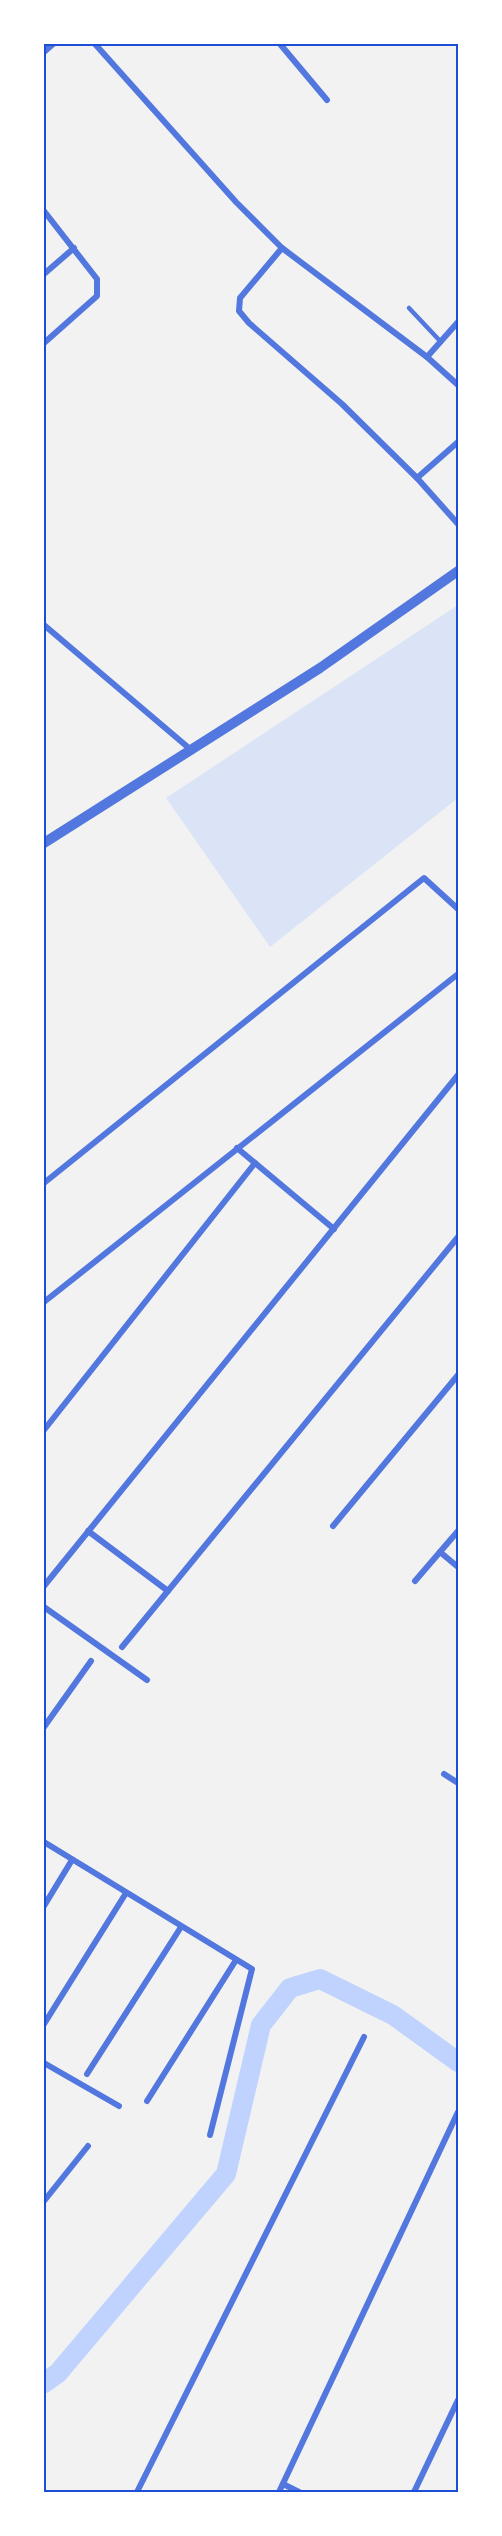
<svg xmlns="http://www.w3.org/2000/svg" width="502" height="2536" viewBox="0 0 502 2536" font-family="'Playfair Display',serif">
	<style>
		.green { fill: #dbe4f7 }
		.lines { fill: none; stroke-linecap: round; stroke-linejoin: round }
		.canal { stroke: #bfd3fe; stroke-width: 20 }
		.service { stroke: #5277de; stroke-width: 4.5 }
		.minor { stroke: #5277de; stroke-width: 6 }
		.tertiary { stroke: #5277de; stroke-width: 10 }
		.neatline { fill: none; stroke: #1d4ed8; stroke-width: 2 }
	</style>
	<rect width="100%" height="100%" fill="#f2f2f2"/>
	<polygon class="green" points="458,605 458,798 270,947 166,798"/>
	<g class="lines">
		<polyline class="canal" points="44,2383 58,2373 226,2174 261,2025 290,1988 320,1979 393,2015 458,2062"/>
		<polyline class="service" points="409,308 441,342"/>
		<g class="minor">
			<polyline points="95,44 236,202 282,248 427,357 458,385"/>
			<polyline points="280,44 327,100"/>
			<polyline points="44,52 53,44"/>
			<polyline points="44,211 97,279 97,296 44,343"/>
			<polyline points="282,248 240,298 239,311 249,323 342,404 417,478 458,524"/>
			<polyline points="44,274 74,248"/>
			<polyline points="427,357 458,322"/>
			<polyline points="417,478 458,442"/>
			<polyline points="44,625 190,749"/>
			<polyline points="237,1148 334,1229"/>
			<polyline points="44,1183 424,878 458,909"/>
			<polyline points="44,1302 458,974"/>
			<polyline points="44,1430 255,1163"/>
			<polyline points="333,1526 458,1375"/>
			<polyline points="88,1531 168,1591"/>
			<polyline points="440,1552 458,1567"/>
			<polyline points="415,1581 458,1531"/>
			<polyline points="44,1586 458,1075"/>
			<polyline points="44,1607 147,1680"/>
			<polyline points="122,1647 458,1237"/>
			<polyline points="44,1727 91,1661"/>
			<polyline points="444,1774 458,1783"/>
			<polyline points="44,1842 252,1969 210,2135"/>
			<polyline points="44,1906 72,1860"/>
			<polyline points="44,2024 126,1893"/>
			<polyline points="44,2063 119,2106"/>
			<polyline points="87,2074 181,1927"/>
			<polyline points="147,2101 236,1960"/>
			<polyline points="44,2201 88,2146"/>
			<polyline points="283,2484 299,2492"/>
			<polyline points="137,2492 364,2037"/>
			<polyline points="279,2492 458,2112"/>
			<polyline points="414,2492 458,2400"/>
		</g>
		<polyline class="tertiary" points="44,843 320,668 458,571"/>
	</g>
	<rect width="502" height="2536" fill="none" stroke="#ffffff" stroke-width="90"/>
	<rect x="45" y="45" width="412" height="2446" class="neatline"/>
</svg>
